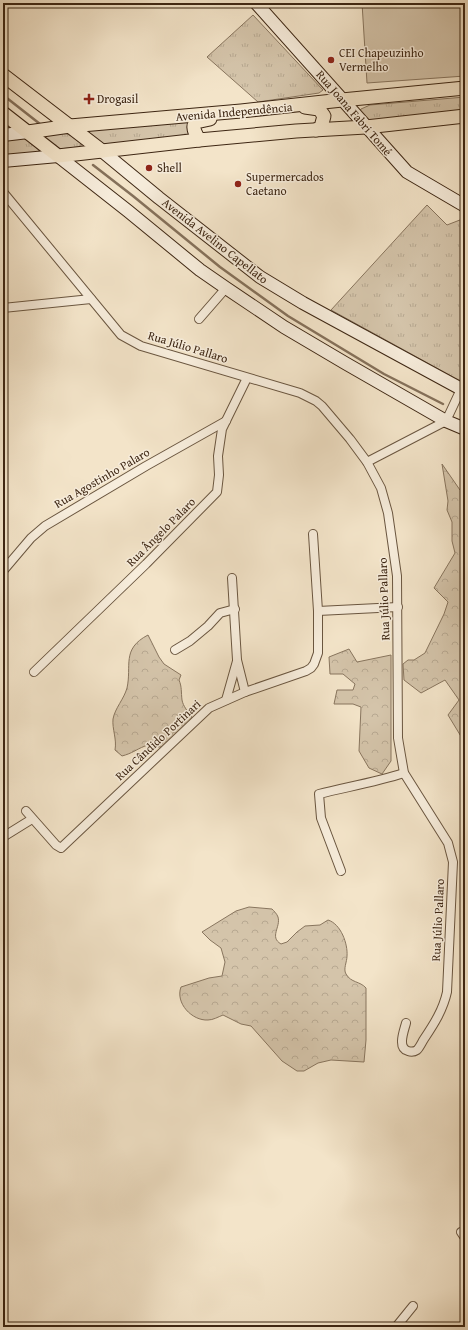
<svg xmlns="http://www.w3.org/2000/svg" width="468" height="1330" viewBox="0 0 468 1330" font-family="'Gentium Book Plus',serif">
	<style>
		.grass { fill: url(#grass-tufts); stroke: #88755e }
		.forest { fill: url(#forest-crowns); stroke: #88755e }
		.garden { fill: #d4c4aa; stroke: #88755e }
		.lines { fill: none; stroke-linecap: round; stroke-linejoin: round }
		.stream { stroke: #85715b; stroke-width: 2.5 }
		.street-casing { stroke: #6a5640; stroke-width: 10 }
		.secondary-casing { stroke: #3d2613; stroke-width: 14 }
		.primary-casing { stroke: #3d2613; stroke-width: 15 }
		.street { stroke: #f7eddc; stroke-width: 8 }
		.secondary { stroke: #f7eddc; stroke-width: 12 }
		.primary { stroke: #f3e4c9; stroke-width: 13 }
		.poi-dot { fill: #8f2418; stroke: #f7eddc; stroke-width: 1.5 }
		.labels { text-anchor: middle; stroke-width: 3; stroke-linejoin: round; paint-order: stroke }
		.poi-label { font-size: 12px; fill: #3d2613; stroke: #f7eddc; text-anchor: start }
		.street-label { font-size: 12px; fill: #3d2613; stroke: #f7eddc }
	</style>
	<defs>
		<pattern id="grass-tufts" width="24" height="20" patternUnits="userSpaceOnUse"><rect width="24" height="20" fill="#d4c4aa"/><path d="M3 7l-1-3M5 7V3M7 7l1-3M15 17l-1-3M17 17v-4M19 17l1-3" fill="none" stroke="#b7a891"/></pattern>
		<pattern id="forest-crowns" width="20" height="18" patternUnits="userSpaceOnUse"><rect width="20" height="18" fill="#d4c4aa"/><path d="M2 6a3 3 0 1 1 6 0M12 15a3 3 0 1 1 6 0" fill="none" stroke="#b7a891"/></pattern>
	</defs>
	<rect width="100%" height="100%" fill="#f3e4c9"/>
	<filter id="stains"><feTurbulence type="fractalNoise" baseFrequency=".005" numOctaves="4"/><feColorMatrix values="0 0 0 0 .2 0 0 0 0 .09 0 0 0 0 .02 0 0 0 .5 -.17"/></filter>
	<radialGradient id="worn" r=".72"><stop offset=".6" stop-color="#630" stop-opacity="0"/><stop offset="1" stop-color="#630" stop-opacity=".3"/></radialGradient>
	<g class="grass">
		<polygon points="253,15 323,90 319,93 258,102 207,57"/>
		<polygon points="465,97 465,114 366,123 358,113 361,109 370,105"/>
		<polygon points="192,119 193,137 103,145 88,133 91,130"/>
		<path d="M 63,133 C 70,134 76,139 81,144 L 81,147 L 58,149 L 42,136 Z"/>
		<polygon points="23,137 39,150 38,153 3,157 3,138"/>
		<polygon points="427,205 447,225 465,218 465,383 455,378 331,310"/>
	</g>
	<g class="forest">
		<polygon points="442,464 460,490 465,486 465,743 448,715 459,700 445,680 421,693 404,680 403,664 408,660 414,660 425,653 444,614 448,602 434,588 455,553 452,541 452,522 447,510 448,501"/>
		<path d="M 148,635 L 159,657 L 164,664 L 181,675 L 179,680 C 182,687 181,692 182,700 C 183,706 188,712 192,717 C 186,726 172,746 160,747 C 155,747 149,744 145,746 C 135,750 133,753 122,756 L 115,750 C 117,739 112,729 113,719 C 115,708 124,699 127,688 C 132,666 121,649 148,635 Z"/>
		<polygon points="349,649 357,662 391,655 391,761 382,774 369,768 359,751 361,707 353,704 334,704 337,690 353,690 355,684 343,674 330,674 329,657"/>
		<path d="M 249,907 L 272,909 C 274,911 277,914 278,917 C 281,927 269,937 281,944 L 287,942 L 297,932 L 305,926 L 320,925 L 328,920 C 341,924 348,944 347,956 C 347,962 343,969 346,974 C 351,983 360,981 366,988 L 366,1040 L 364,1062 L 331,1060 L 318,1063 L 304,1071 L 297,1071 L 282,1061 L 251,1026 L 241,1024 L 223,1015 C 218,1017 213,1020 208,1020 C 192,1021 175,1003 181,987 L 209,978 L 222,976 L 225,962 L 221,948 L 210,940 L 202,932 L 236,911 Z"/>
	</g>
	<polygon class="garden" points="362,3 465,3 465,76 367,83"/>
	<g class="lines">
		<g class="stream">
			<polyline points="3,95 40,124"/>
			<polyline points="93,165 133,196 220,267 288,316 384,374 443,404"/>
		</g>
		<defs>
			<g id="street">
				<path d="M 3,192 L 121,335 L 141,346 L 300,393 L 316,401 L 322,406 L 350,439 L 367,462 L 381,488 L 388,513 L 397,576 L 398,738 L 404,773 L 448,843 L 453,862 L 447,992 C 443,1010 434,1024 424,1039 C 422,1042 420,1047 417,1050 C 414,1052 411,1052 408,1051 C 397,1048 404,1031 406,1023"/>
				<polyline points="3,308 91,299"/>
				<polyline points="199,319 226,288"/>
				<polyline points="367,462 446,421 461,389"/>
				<polyline points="3,571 31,538 45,526 146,466 226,421"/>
				<polyline points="232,578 237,660 245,692"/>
				<polyline points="318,611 398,607"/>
				<polyline points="175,650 190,641 208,626 220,613 235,609"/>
				<polyline points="34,672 146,564 217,492 219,475 218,456 222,429 247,378"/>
				<polyline points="226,700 237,661"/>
				<polyline points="26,811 56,845 61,848 209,708 245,692 306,671 311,668 314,664 318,653 318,611 313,534"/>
				<polyline points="3,837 32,819"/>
				<path d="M 341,871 L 321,818 L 319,794 C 347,787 376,782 404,773"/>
				<polyline points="461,1232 465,1238"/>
				<polyline points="396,1327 413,1306"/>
			</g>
			<g id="secondary">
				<polyline points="256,3 407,172 465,206"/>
				<polyline points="3,135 28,132"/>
				<polyline points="102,151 159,198 260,277 303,303 465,391"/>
				<polyline points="3,161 58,156 128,211 200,270 226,288 284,327 345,363 446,421 465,429"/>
			</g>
			<g id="primary">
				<polyline points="3,75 102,151"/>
				<polyline points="305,107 319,109 324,116 321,127 316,130"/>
				<polyline points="3,113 58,156 199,140 296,131 366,127 465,116"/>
				<polyline points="28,132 70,126 241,111 342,100 465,88"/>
				<path d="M 199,140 C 196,134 191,127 196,122 L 210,119"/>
			</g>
		</defs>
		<use href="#street" class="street-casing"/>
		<use href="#secondary" class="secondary-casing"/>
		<use href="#primary" class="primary-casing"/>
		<use href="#street" class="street"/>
		<use href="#secondary" class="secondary"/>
		<use href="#primary" class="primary"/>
	</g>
	<g class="poi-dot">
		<circle cx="331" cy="60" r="4"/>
		<path d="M87 93h4v4h4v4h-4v4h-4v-4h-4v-4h4z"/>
		<circle cx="149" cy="168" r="4"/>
		<circle cx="238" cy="184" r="4"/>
	</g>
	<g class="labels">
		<g class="poi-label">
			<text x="339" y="57">CEI Chapeuzinho<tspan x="339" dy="14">Vermelho</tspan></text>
			<text x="97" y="103">Drogasil</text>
			<text x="157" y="172">Shell</text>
			<text x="246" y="181">Supermercados<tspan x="246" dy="14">Caetano</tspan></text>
		</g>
		<g class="street-label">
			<text transform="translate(234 112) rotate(-5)" y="4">Avenida Independência</text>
			<text transform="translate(354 113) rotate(49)" y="4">Rua Joana Fabri Tomé</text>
			<text transform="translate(215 241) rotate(38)" y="4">Avenida Avelino Capellato</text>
			<text transform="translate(188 347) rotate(17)" y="4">Rua Júlio Pallaro</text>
			<text transform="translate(102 478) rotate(-30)" y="4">Rua Agostinho Palaro</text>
			<text transform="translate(161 532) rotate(-45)" y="4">Rua Ângelo Palaro</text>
			<text transform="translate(384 599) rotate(-92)" y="4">Rua Júlio Pallaro</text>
			<text transform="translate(158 740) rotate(-43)" y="4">Rua Cândido Portinari</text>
			<text transform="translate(438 920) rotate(-87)" y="4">Rua Júlio Pallaro</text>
		</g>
	</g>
	<rect width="468" height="1330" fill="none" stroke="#f3e4c9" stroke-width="16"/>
	<rect x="4" y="4" width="460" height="1322" fill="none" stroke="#3d2613" stroke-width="2"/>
	<rect x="8" y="8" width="452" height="1314" fill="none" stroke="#3d2613"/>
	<rect width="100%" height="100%" filter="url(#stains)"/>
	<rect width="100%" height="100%" fill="url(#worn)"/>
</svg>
